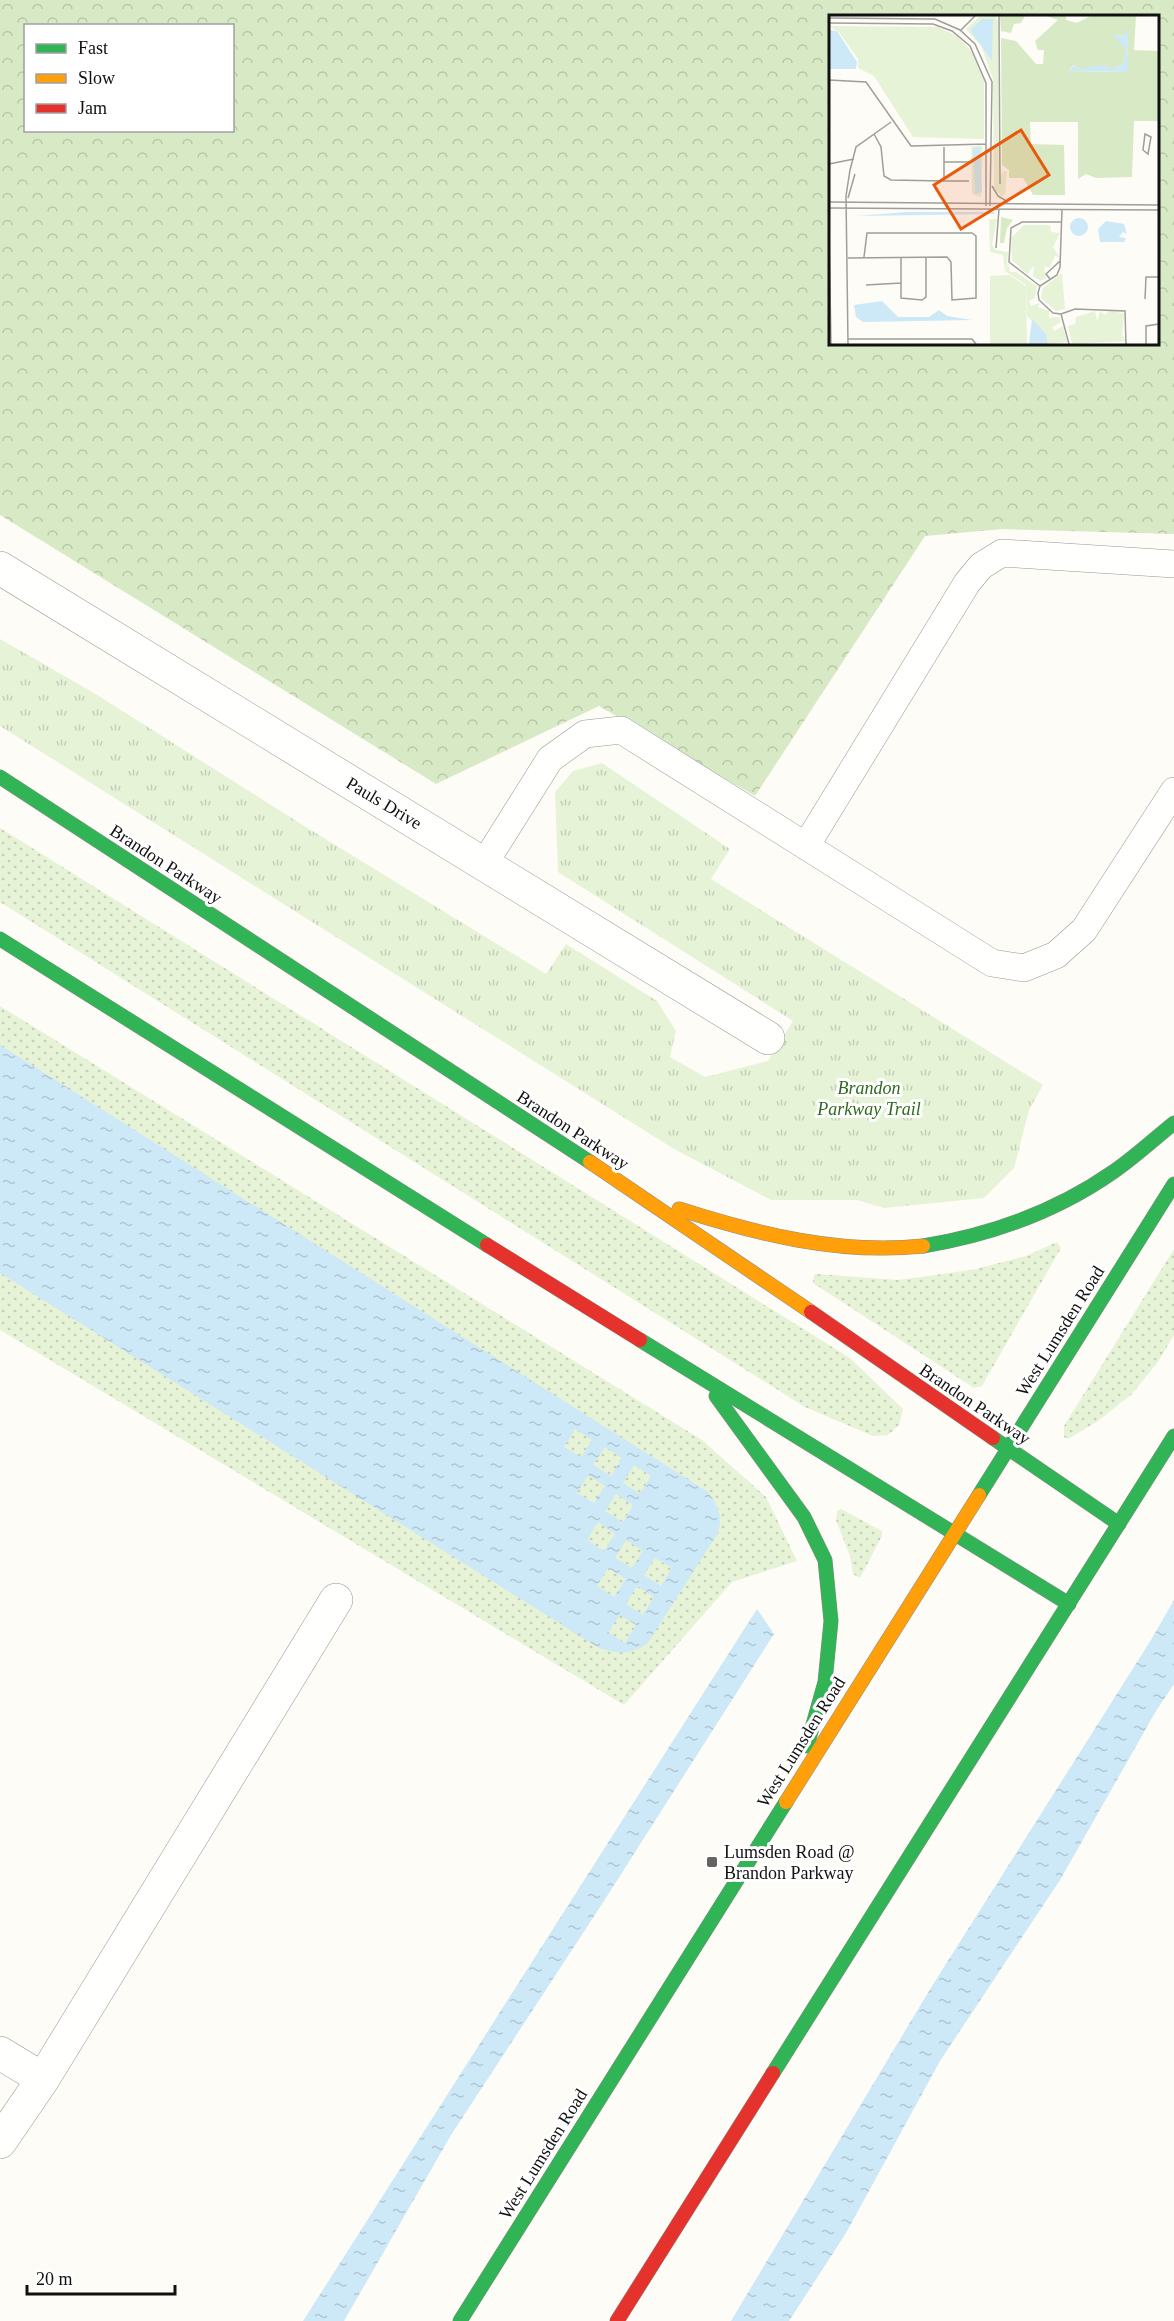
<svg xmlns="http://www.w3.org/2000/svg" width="1174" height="2321" viewBox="0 0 1174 2321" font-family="Georgia,serif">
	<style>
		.grass { fill: url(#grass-dots) }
		.forest { fill: url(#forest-crowns); fill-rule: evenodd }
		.park { fill: url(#park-tufts) }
		.water { fill: url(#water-ripples); fill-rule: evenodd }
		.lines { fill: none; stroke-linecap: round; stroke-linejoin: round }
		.lane-casing { stroke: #979795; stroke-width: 28 }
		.street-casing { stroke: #979795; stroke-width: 34 }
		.fast-casing { stroke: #8e8d8b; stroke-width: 15 }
		.slow-casing { stroke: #8e8d8b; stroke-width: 15 }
		.jam-casing { stroke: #8e8d8b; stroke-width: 15 }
		.lane { stroke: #fffffe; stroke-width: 27 }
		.street { stroke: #fffffe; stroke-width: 33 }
		.fast { stroke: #30b455; stroke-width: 14 }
		.slow { stroke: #ff9f0a; stroke-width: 14 }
		.jam { stroke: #e5322d; stroke-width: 14 }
		.poi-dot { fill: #646362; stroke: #fff; stroke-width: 2 }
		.labels { text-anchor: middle; stroke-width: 6; stroke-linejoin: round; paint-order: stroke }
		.street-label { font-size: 18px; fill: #111; stroke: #fff }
		.park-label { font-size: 18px; font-style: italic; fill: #2f6b1f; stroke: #fff }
		.poi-label { font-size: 18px; fill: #111; stroke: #fff; text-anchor: start }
		.inset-road { fill: none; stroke: #9f9e9b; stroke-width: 1.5 }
		.view { fill: #e8590c; fill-opacity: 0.15; stroke: #e8590c; stroke-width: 3 }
		.inset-edge { fill: none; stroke: #111; stroke-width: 3 }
	</style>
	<defs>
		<pattern id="grass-dots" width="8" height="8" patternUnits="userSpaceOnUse" patternTransform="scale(1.5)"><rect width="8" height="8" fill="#e7f3d7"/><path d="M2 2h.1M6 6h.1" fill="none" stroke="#c5cfb8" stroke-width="1.8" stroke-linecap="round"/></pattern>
		<pattern id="forest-crowns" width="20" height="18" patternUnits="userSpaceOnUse" patternTransform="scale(1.5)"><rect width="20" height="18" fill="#d8eac5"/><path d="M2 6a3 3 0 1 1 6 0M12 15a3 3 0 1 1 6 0" fill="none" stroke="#b8c8a8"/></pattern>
		<pattern id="park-tufts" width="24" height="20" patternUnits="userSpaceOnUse" patternTransform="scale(1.5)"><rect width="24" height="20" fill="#e7f3d7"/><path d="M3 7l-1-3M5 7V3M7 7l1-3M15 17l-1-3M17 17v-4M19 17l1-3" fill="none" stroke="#c5cfb8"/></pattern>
		<pattern id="water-ripples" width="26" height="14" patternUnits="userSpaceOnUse" patternTransform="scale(1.5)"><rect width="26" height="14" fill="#cde8f7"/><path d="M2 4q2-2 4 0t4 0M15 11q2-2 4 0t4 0" fill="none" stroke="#afc6d3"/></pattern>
	</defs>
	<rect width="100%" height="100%" fill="#fdfcf7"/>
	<g class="grass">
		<polygon points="0,828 850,1358 903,1409 899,1425 888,1435 873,1436 805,1407 0,902"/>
		<polygon points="0,1006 702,1440 766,1497 797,1561 732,1582 624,1705 0,1330"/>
		<polygon points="1057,1242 1061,1248 982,1386 974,1388 813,1283 814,1275 817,1274 898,1280 929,1276 976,1269 1026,1256"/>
		<polygon points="1174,1249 1174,1335 1158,1362 1132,1394 1098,1421 1068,1439 1064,1437 1064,1426"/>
		<polygon points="841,1509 882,1531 882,1536 860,1578 853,1574 850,1556 836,1520 837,1511"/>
	</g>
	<path class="forest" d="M 0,0 L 1174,0 L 1174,534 L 1003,529 L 925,536 L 755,796 L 599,706 L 436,784 L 0,515 ZM 830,16 L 1158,16 L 1158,344 L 830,344 ZM 26,26 L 232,26 L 232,130 L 26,130 Z"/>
	<polygon class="park" points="0,639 94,693 301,824 546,974 566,944 657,1001 676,1031 670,1057 705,1077 768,1061 793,1021 558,872 555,792 573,771 602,763 730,849 711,879 1043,1085 1029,1110 1014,1168 984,1198 884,1208 857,1200 771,1200 674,1149 0,726"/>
	<g class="water">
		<path d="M 0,1045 L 708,1492 C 718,1505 723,1517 718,1533 L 647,1644 C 628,1655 620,1654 599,1648 L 0,1273 ZM 575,1429 L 592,1440 L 581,1457 L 564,1447 ZM 605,1447 L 622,1458 L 611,1476 L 593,1465 ZM 634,1465 L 651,1476 L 640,1494 L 623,1483 ZM 588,1475 L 605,1486 L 594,1503 L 577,1493 ZM 616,1494 L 633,1505 L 623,1522 L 605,1511 ZM 598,1522 L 615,1534 L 604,1551 L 587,1540 ZM 626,1540 L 643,1551 L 632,1568 L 615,1558 ZM 655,1558 L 672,1568 L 661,1586 L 644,1575 ZM 608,1568 L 626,1579 L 614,1597 L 597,1586 ZM 637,1586 L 654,1597 L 643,1615 L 626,1604 ZM 620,1615 L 636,1625 L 625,1643 L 608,1632 Z"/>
		<polygon points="1174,1600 1174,1684 1156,1711 1060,1880 940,2061 846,2233 789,2321 731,2321 932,1986 1151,1640"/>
		<polygon points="757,1609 774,1634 602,1904 451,2135 344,2321 303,2321"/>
	</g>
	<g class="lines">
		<defs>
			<g id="lane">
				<polyline points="806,846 967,583 981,566 1002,553 1174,564"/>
				<polyline points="484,864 550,759 585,734 621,730 992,963 1024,968 1056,955 1084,930 1174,791"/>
			</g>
			<g id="street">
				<polyline points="0,568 768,1038"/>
				<polyline points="0,2053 43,2079 0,2142"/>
				<polyline points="43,2079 336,1600"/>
			</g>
			<g id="fast">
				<polyline points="0,777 590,1162"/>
				<polyline points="0,939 487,1245"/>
				<path d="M 923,1246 C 990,1235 1057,1211 1113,1172 C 1135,1157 1154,1139 1174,1123"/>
				<polyline points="640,1340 1069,1604"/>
				<polyline points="716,1396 804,1517 825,1560 831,1621 825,1682 807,1746"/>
				<polyline points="993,1438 1119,1524"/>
				<polyline points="979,1495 1174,1184"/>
				<polyline points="773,2073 1174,1436"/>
				<polyline points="460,2321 786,1802"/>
			</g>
			<g id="slow">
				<polyline points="590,1162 811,1312"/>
				<path d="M 679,1209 C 757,1234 840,1255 923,1246"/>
				<polyline points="786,1802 979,1495"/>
			</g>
			<g id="jam">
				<polyline points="487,1245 640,1340"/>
				<polyline points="811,1312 993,1438"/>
				<polyline points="617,2321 773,2073"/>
			</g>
		</defs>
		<use href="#lane" class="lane-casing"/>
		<use href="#street" class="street-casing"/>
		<use href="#fast" class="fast-casing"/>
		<use href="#slow" class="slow-casing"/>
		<use href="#jam" class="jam-casing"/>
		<use href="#lane" class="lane"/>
		<use href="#street" class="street"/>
		<use href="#fast" class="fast"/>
		<use href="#slow" class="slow"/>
		<use href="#jam" class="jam"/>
	</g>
	<rect class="poi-dot" x="706" y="1856" width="12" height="12" rx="3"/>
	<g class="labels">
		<g class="street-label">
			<text transform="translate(384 803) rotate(31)" y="6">Pauls Drive</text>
			<text transform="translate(166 864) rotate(33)" y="6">Brandon Parkway</text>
			<text transform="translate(573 1130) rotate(33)" y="6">Brandon Parkway</text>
			<text transform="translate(1060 1331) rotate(-58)" y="6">West Lumsden Road</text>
			<text transform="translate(975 1404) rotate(34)" y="6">Brandon Parkway</text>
			<text transform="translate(801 1742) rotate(-58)" y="6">West Lumsden Road</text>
			<text transform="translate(543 2154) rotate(-58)" y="6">West Lumsden Road</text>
		</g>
		<g class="park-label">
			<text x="869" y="1094">Brandon<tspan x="869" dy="21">Parkway Trail</tspan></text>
		</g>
		<g class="poi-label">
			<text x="724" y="1858">Lumsden Road @<tspan x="724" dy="21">Brandon Parkway</tspan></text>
		</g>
	</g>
	<g transform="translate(829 15)">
		<rect width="330" height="330" fill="#fdfcf7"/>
		<path d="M 151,130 L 154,132 L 152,182 L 143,179 L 142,132 ZM 160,204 L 168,204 L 163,230 L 167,235 L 179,237 L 177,256 L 179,247 L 181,257 L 187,257 L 208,271 L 206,283 L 200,286 L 202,291 L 211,288 L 209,292 L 220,296 L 220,303 L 230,302 L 232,307 L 223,312 L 225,316 L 234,311 L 238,327 L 219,329 L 217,319 L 198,301 L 197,270 L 176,256 L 174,240 L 161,237 ZM 195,210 L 221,210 L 222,217 L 231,218 L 224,232 L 231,243 L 226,241 L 221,252 L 215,252 L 217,263 L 212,266 L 204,261 L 205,251 L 198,259 L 183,245 L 182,223 ZM 233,258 L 236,294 L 227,296 L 212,283 L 214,273 ZM 281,295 L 295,299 L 293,320 L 297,326 L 243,329 L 239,311 L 246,309 L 247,302 L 266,296 L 268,306 L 271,296 L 276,300 Z" fill="#e7f3d7"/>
		<path d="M 171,1 L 196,1 L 192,8 L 185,9 L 182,18 L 172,16 ZM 217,1 L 237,1 L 237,5 L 248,8 L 261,1 L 307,1 L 305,35 L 330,36 L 330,106 L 305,106 L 303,162 L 267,163 L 257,159 L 249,164 L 249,107 L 201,107 L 202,129 L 235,130 L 236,180 L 204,180 L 194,163 L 180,163 L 180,155 L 173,150 L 172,23 L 187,26 L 207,49 L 214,49 L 215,35 L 209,35 L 206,26 L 229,5 ZM 299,15 L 299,57 L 239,56 L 245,50 L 250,54 L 285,54 L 294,49 L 298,35 L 288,20 L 296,21 ZM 172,202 L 184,205 L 178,213 L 175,228 L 171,228 Z" fill="#d8eac5" fill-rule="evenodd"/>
		<path d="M 0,11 L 109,12 L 128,21 L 143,37 L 155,65 L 155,124 L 84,122 L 45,61 L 29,53 L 29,44 L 10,17 ZM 180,260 L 197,271 L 198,329 L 161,329 L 161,261 Z" fill="#e7f3d7"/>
		<path d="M 166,1 L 169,6 L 170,169 L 173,157 L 178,156 L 176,180 L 172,181 L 165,173 L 164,64 L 152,31 L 137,14 L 150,2 Z" fill="#e7f3d7"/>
		<path d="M 153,4 L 164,4 L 163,46 L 141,15 ZM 299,13 L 299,57 L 239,56 L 246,50 L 250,54 L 274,50 L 285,54 L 294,49 L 298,35 L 284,20 L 296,21 ZM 0,15 L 8,16 L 28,47 L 27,54 L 0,54 ZM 151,132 L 153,177 L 146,179 L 144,133 ZM 78,197 L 165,197 L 166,199 L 27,201 ZM241 212a9 9 0 1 1 18 0a9 9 0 1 1-18 0ZM 277,206 L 295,209 L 298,219 L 294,217 L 290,222 L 297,223 L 295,227 L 271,227 L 269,214 ZM 53,286 L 69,302 L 100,302 L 110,295 L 118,301 L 143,305 L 34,307 L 27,302 L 25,290 ZM 203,304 L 217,319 L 219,329 L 200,329 Z" fill="#cde8f7"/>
		<path class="inset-road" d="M 170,1 L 171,169M 0,3 L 106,4 L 131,15 L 146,29 L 163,67 L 161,191M 0,8 L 104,9 L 123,16 L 141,31 L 157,68 L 157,191M 132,15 L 146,1M 0,65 L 37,67 L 82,131 L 157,129M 45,119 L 52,132 L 55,161 L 62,165 L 115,166 L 115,132M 316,119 L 322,122 L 319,139 L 314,135 ZM 115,147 L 140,147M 0,149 L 25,144M 115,166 L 140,166M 163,171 L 169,181 L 179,187M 19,183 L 26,159M 0,187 L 330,190M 0,193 L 330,195M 0,217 L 2,329M 167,233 L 170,194M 19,243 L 118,242 L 122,247 L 123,285 L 147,283 L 147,221 L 143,218 L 38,218 L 35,242M 72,243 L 72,283 L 93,285 L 97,282 L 97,243M 221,264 L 217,259 L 231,246M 37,270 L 72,268M 211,271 L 180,247 L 182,213 L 193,207 L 233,207M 316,284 L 317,262 L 330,262M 232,299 L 224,298 L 210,285 L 209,278 L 211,271 L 228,260 L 231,252 L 233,194M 19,324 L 143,324 L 147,329M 19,329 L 17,181 L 21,155 L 27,132 L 62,107M 240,329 L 232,299 L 246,294 L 296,296 L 297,329M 317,329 L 317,311 L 330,309"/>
		<path class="view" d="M 192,115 L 220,160 L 132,214 L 105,170 Z"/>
		<rect width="330" height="330" class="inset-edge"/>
	</g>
	<rect x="24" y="24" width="210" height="108" fill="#ffffff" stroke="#a0a0a0" stroke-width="1.5"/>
	<rect x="36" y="44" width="30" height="9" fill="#30b455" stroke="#a0a0a0" stroke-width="1.5"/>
	<text x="78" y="54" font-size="18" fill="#111111">Fast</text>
	<rect x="36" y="74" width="30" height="9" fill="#ff9f0a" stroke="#a0a0a0" stroke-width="1.5"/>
	<text x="78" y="84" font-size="18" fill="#111111">Slow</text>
	<rect x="36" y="104" width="30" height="9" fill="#e5322d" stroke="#a0a0a0" stroke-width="1.5"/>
	<text x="78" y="114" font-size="18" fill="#111111">Jam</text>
	<path d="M27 2285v9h148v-9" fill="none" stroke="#111111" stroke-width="3"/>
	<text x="36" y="2285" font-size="18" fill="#111111" stroke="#ffffff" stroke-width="4.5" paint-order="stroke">20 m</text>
</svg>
